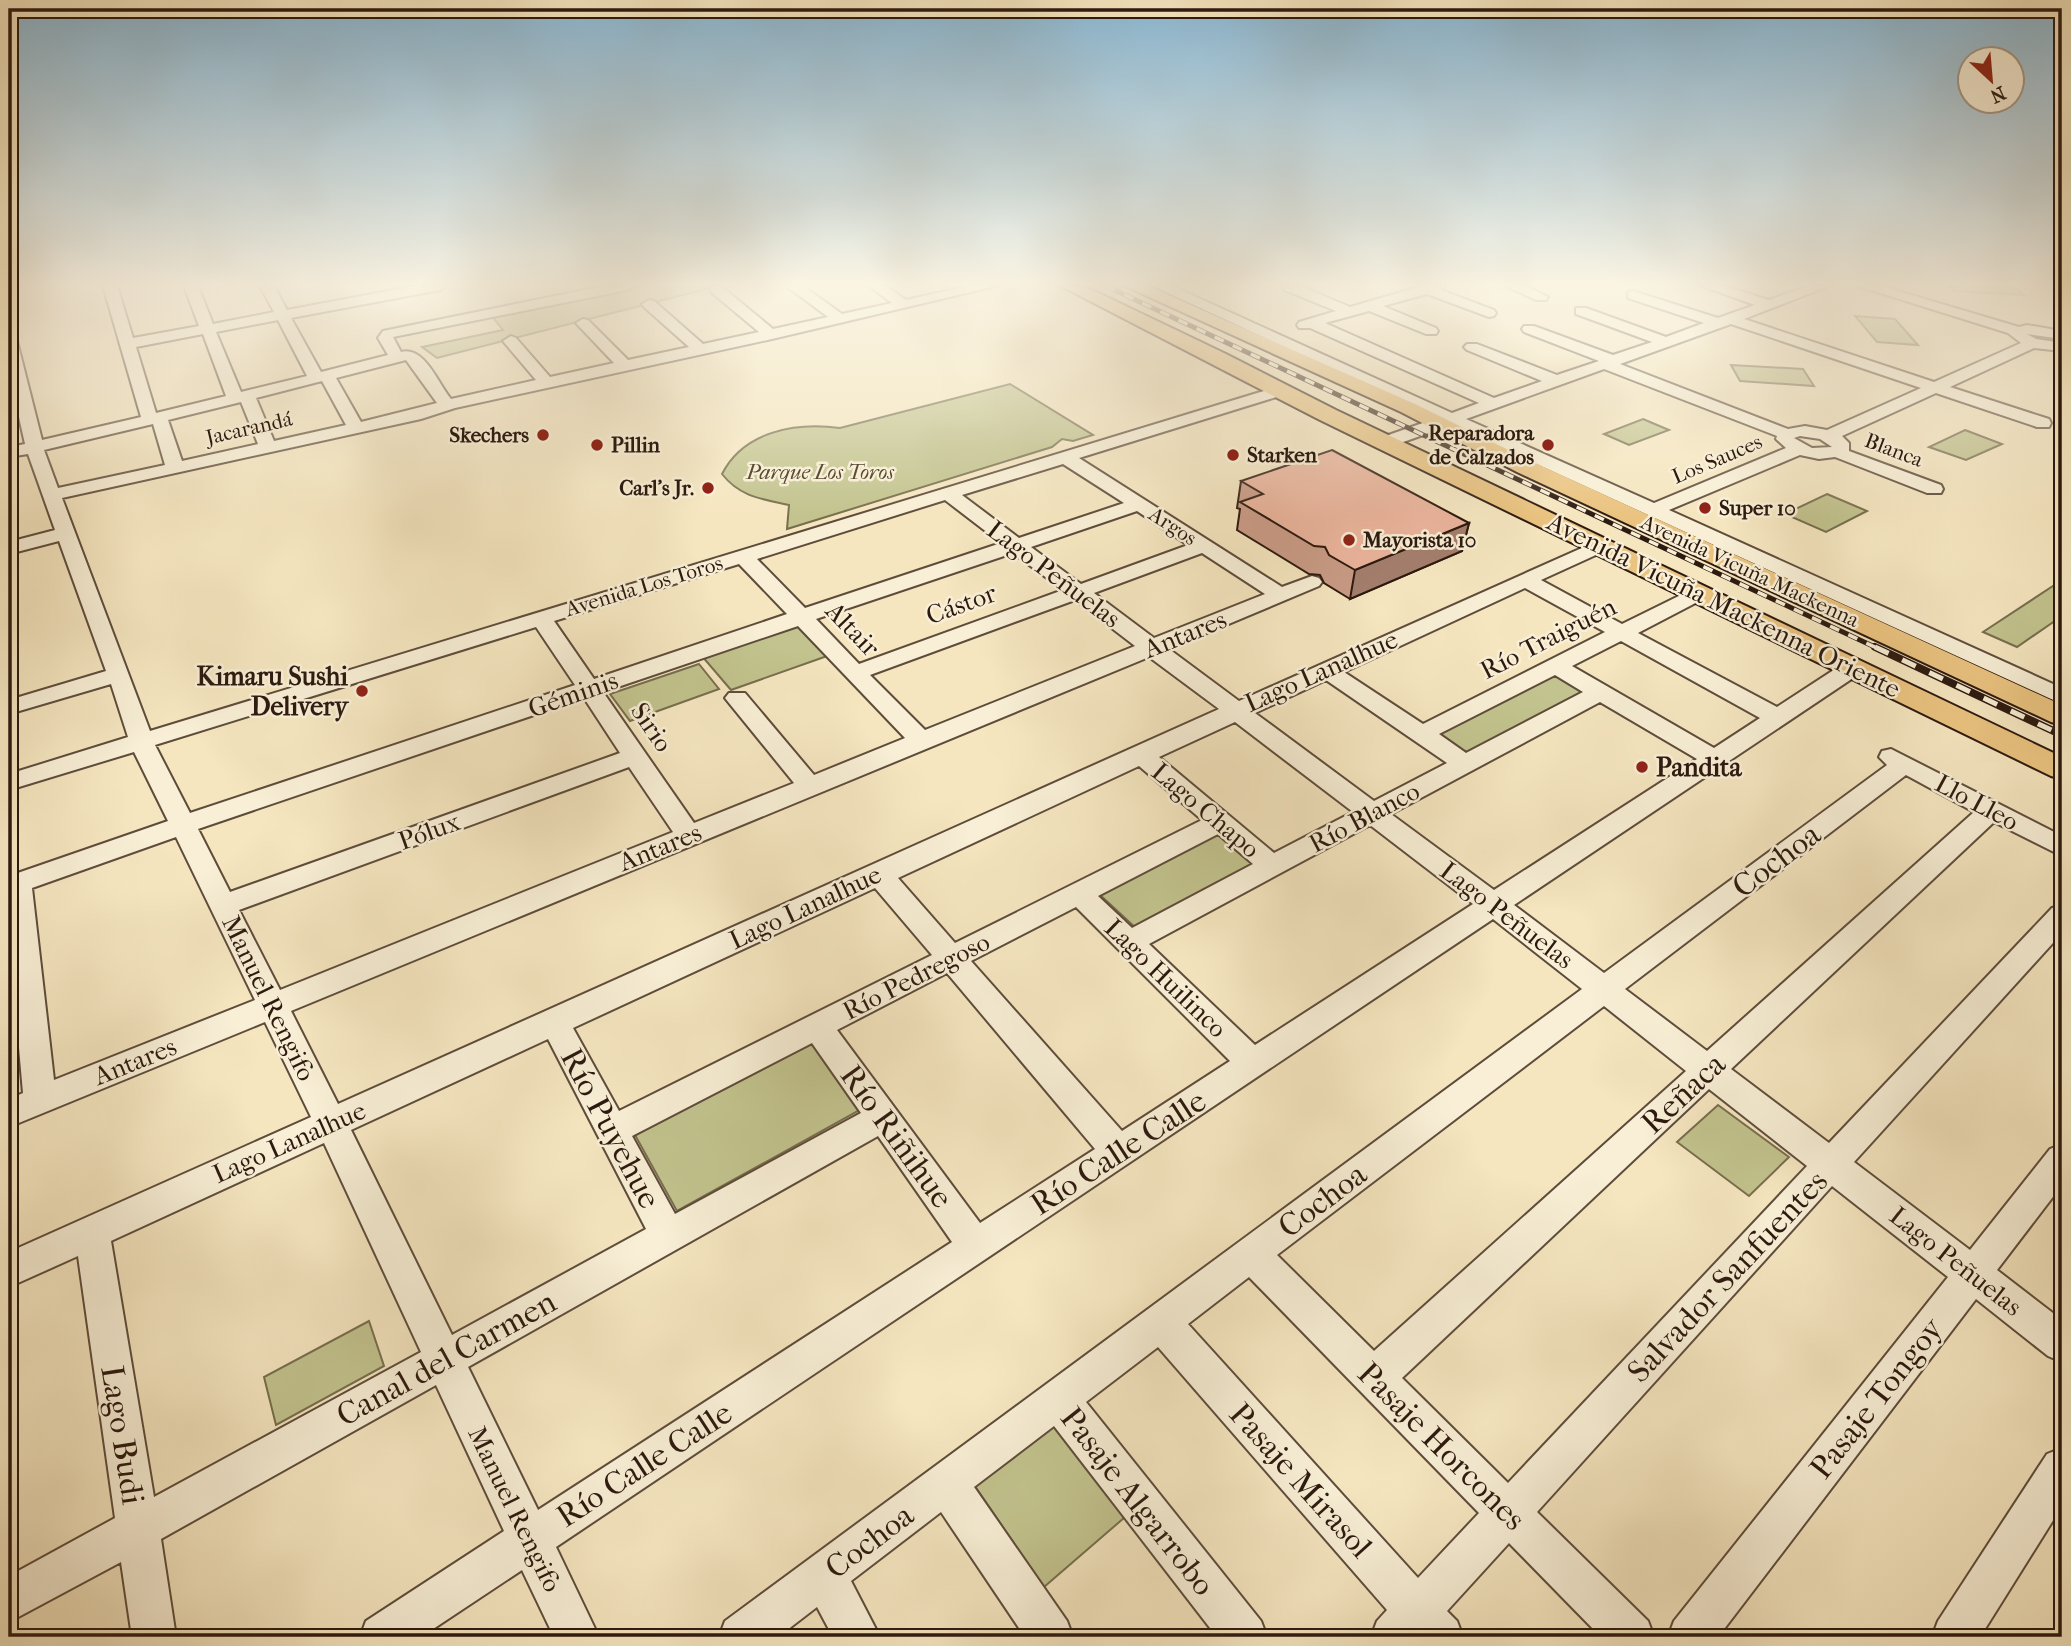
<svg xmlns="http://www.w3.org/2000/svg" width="2071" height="1646" viewBox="0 0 2071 1646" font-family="'IM FELL French Canon',serif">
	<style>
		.green { fill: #c2c38e; stroke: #776e4e; stroke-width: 2 }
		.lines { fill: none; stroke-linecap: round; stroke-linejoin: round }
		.minor-casing { stroke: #5e4c3b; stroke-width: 4 }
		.major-casing { stroke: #2c190f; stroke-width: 4 }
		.minor { fill: #f8efd6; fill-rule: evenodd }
		.major { fill: #eac380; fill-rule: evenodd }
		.rail-far1-casing { stroke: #2c190f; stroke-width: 5 }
		.rail-casing { stroke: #2c190f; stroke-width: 8 }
		.rail-far1 { stroke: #f8efd6; stroke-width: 3.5; stroke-dasharray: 10; stroke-linecap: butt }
		.rail { stroke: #f8efd6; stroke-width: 5; stroke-dasharray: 15; stroke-linecap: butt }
		.wall { fill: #c99b86; stroke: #2c190f; stroke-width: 2 }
		.shaded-wall { fill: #a47e6d; stroke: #2c190f; stroke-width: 2 }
		.building { fill: #eab49c; stroke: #2c190f; stroke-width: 2 }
		.poi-dot { fill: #8f2418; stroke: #f8efd6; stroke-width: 2.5 }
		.labels { text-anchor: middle; stroke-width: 5; stroke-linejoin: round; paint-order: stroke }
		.far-street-label { font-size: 21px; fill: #2c190f; stroke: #f8efd6 }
		.far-poi-label { font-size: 21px; font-weight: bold; fill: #2c190f; stroke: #f8efd6; text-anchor: start }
		.far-park-label { font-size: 21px; font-style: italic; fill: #594c35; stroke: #f8efd6 }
		.street-label { font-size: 26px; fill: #2c190f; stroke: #f8efd6 }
		.poi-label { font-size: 26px; font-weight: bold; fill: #2c190f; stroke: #f8efd6; text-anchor: end }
		.near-street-label { font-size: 32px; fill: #2c190f; stroke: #f8efd6 }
	</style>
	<rect width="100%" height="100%" fill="#f5e6c0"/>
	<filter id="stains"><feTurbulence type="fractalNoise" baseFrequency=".00286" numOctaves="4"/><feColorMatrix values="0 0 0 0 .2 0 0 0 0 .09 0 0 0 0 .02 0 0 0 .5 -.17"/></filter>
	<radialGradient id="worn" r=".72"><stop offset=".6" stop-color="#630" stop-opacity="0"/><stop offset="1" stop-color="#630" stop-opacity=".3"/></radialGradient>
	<g class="green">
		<polygon points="637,286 718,286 437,358 422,347 503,330 491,315"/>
		<polygon points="1949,286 2014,286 2024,295 1955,291"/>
		<polygon points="1855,316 1895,319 1918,345 1877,342"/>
		<polygon points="1731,365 1803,369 1814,386 1740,381"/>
		<path d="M 1010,384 L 1093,435 L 1073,441 L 1062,439 L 1052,447 L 787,529 L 789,505 C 762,499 740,497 722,474 C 744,431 796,422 840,428 Z"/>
		<polygon points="1643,419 1669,430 1629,445 1604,434"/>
		<polygon points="1965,430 2002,444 1966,460 1929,447"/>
		<polygon points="1827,494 1867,511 1826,532 1785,514"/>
		<polygon points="2062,580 2062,616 2017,647 1983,632"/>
		<polygon points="798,622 830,655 731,690 701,655"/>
		<polygon points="699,664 719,689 630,721 610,694"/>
		<polygon points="1553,669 1589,690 1465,756 1429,734"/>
		<polygon points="1224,830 1261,865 1138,930 1099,894"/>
		<polygon points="819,1040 867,1106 677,1211 635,1135"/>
		<polygon points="1718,1105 1789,1157 1749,1196 1677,1142"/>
		<polygon points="369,1321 384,1366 276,1425 264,1377"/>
		<polygon points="1058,1414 1132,1511 1044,1587 972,1482"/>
	</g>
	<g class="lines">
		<defs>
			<g id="minor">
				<path d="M 103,286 L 117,286 L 133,338 L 199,326 L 184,286 L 198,286 L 213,324 L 274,312 L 260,286 L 274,286 L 287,310 L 415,286 L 447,286 L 440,290 L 291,318 L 321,372 L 388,355 L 378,338 L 383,331 L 604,286 L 634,286 L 627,290 L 393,337 L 401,352 C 425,346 438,384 451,399 L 536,380 L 503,341 L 511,336 L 516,338 L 550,377 L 614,363 L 576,323 L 583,319 L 588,320 L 628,360 L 689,347 L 644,307 L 642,304 L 649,300 L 654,301 L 703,344 L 759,332 L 711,292 L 711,286 L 721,286 L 773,329 L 828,317 L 786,286 L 803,286 L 842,314 L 892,303 L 869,286 L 886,286 L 906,300 L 968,286 L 996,286 L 772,339 L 455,408 L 421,419 L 62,498 L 150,731 L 1280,386 L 1286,388 L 1288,391 L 1286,394 L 1079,458 L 1282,587 L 1312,576 L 1319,578 L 1322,582 L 1319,586 L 1169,649 L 1239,701 L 1602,539 L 1609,541 L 1612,545 L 1609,549 L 1541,580 L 1622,624 L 1693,589 L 1707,589 L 1710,593 L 1707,597 L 1638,633 L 1777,707 L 1846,662 L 1862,662 L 1865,667 L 1862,672 L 1514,905 L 1604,973 L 1887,765 L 1879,757 L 1882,751 L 1891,749 L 2062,836 L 2062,856 L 1994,822 L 1731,1069 L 1829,1143 L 2052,908 L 2062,905 L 2062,933 L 1854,1162 L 1970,1250 L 2050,1149 L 2062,1144 L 2062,1185 L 1997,1270 L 2062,1320 L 2062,1362 L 2048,1356 L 1976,1299 L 1718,1637 L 1668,1637 L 1674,1621 L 1948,1277 L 1832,1186 L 1537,1512 L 1648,1621 L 1654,1637 L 1601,1637 L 1509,1543 L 1447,1611 L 1457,1621 L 1463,1637 L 1371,1637 L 1377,1621 L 1387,1610 L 1158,1347 L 1086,1402 L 1261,1621 L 1267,1637 L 1217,1637 L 1054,1426 L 974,1487 L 1067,1621 L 1073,1637 L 1025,1637 L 941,1512 L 851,1581 L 880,1637 L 833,1637 L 817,1607 L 778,1637 L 719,1637 L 725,1621 L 1582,989 L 1493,919 L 556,1547 L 599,1637 L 554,1637 L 522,1570 L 421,1637 L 360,1637 L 366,1621 L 504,1531 L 436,1385 L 161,1539 L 176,1637 L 132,1637 L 121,1562 L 9,1622 L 9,1576 L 115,1518 L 78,1256 L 9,1287 L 9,1252 L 311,1117 L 265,1022 L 9,1127 L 9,1099 L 23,1093 L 9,934 L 9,876 L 168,821 L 134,752 L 9,790 L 9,774 L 128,737 L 111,684 L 9,714 L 9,700 L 106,671 L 59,541 L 9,554 L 9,542 L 55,530 L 28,454 L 9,457 L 9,447 L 25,444 L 9,372 L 9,337 L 17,341 L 42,440 L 141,417 ZM 278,320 L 307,376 L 241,392 L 216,332 ZM 203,334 L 226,396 L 156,413 L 136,347 ZM 406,360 L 437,403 L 361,422 L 336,378 ZM 322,381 L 346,425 L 274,441 L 256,398 ZM 241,402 L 258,444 L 182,461 L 168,420 ZM 153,424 L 165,465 L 58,488 L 44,450 ZM 1063,464 L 1124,503 L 1019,538 L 962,495 ZM 945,500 L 1001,543 L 805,608 L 757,559 ZM 1137,511 L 1188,545 L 1081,584 L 1031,547 ZM 1013,553 L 1063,590 L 859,664 L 816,619 ZM 1202,553 L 1265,594 L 1154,638 L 1094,593 ZM 739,564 L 787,614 L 594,679 L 554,621 ZM 1525,588 L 1605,632 L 1423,724 L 1344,672 ZM 1075,600 L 1135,646 L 925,730 L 870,675 ZM 798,626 L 905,738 L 814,775 L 745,693 L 729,693 L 725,698 L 729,703 L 794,783 L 694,823 L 603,692 ZM 536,627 L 575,685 L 190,813 L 155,745 ZM 1621,641 L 1760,718 L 1714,748 L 1572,666 ZM 1149,657 L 1219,709 L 338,1104 L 291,1011 ZM 1555,675 L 1583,692 L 1466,753 L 1439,734 ZM 1326,680 L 1447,763 L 1374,801 L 1255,713 ZM 584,698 L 620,753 L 230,892 L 198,829 ZM 1600,702 L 1697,759 L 1494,890 L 1391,814 ZM 1235,722 L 1353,812 L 1274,853 L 1159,757 ZM 1139,766 L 1202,820 L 955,943 L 898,878 ZM 629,767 L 673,832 L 280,990 L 239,910 ZM 1906,775 L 1974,812 L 1707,1051 L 1625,989 ZM 1370,825 L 1473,904 L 1255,1045 L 1149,944 ZM 1218,834 L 1253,864 L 1132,928 L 1098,896 ZM 176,837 L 255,1000 L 54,1080 L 32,888 ZM 875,888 L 932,955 L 619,1111 L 573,1028 ZM 1076,907 L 1230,1061 L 1122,1131 L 971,961 ZM 947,973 L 1095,1149 L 980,1223 L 837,1030 ZM 1604,1006 L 1686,1071 L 1374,1351 L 1277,1255 ZM 548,1039 L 646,1229 L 452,1335 L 351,1130 ZM 812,1043 L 861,1113 L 675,1214 L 632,1136 ZM 1709,1089 L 1807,1166 L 1508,1483 L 1402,1378 ZM 878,1136 L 952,1242 L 538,1510 L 468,1367 ZM 324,1143 L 421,1352 L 154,1497 L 111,1241 ZM 1249,1277 L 1479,1513 L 1418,1578 L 1188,1324 Z"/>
				<path d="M 1153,286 L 1172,286 L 1452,413 L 1479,403 L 1310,328 L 1299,328 L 1297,325 L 1299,322 L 1336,311 L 1284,290 L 1283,286 L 1300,286 L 1350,307 L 1422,286 L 1445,286 L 1441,290 L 1494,310 L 1496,313 L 1494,316 L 1489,317 L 1427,294 L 1383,306 L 1436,328 L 1438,331 L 1436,334 L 1426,334 L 1369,311 L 1325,323 L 1494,398 L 1542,381 L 1467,350 L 1464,347 L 1467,344 L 1477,344 L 1557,375 L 1599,361 L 1524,332 L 1522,329 L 1524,326 L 1534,326 L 1613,355 L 1652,342 L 1576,314 L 1576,308 L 1586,308 L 1666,337 L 1704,323 L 1628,298 L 1628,292 L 1633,291 L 1718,318 L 1755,305 L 1702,286 L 1724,286 L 1769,300 L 1808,286 L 1829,286 L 1744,319 L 1934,382 L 2021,343 L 2008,333 L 1858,286 L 1881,286 L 2019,327 L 2027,325 L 2062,331 L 2062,339 L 2027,334 L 2036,339 L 2062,343 L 2062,351 L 2034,348 L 1950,387 L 2049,419 L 2051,423 L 2049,427 L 2037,427 L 1936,393 L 1842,436 L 1849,443 L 1849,451 L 1941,485 L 1943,489 L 1941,493 L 1927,493 L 1835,457 L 1819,459 L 1800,455 L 1669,510 L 2062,688 L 2062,704 L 1451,425 L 1392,446 L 1380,446 L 1377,442 L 1380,438 L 1437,418 ZM 1731,324 L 1921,388 L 1827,430 L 1805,426 L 1788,429 L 1620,364 ZM 1604,369 L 1777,436 L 1776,439 L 1786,448 L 1654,503 L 1466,419 ZM 1800,436 L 1820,439 L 1832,447 L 1812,448 L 1794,438 Z"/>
				<polygon points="1506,286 1526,286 1548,297 1546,300 1536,300"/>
				<polygon points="2062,1448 2062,1506 1980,1637 1932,1637 1938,1621 2047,1454"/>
			</g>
			<g id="major">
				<polygon points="1061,286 1084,286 1226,354 1336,410 2062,757 2062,779 2051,776 1320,420"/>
				<polygon points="1125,286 1148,286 1415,404 1533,462 2062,705 2062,725 2051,722 1517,472 1401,412"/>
			</g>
		</defs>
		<use href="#minor" class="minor-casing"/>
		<use href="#major" class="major-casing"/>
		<use href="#minor" class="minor"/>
		<use href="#major" class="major"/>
		<defs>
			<polyline id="rail-far1" points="1106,286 1879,649"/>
			<polyline id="rail" points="1875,647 2062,735"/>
		</defs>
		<use href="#rail-far1" class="rail-far1-casing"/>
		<use href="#rail" class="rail-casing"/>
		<use href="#rail-far1" class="rail-far1"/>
		<use href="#rail" class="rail"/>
	</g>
	<polygon class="wall" points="1241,481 1469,523 1462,551 1350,599 1324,583 1320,575 1309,574 1237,530 1240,509 1237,508"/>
	<polygon class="shaded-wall" points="1469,523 1462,551 1350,599 1355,570"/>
	<polygon class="building" points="1332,450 1469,523 1355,570 1329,555 1325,547 1314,546 1240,502 1263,494 1241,481"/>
	<linearGradient id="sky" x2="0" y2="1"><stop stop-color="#8ab8d4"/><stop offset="0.55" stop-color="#faf4e3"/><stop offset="1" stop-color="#faf4e3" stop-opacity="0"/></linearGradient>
	<rect width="2071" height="517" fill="url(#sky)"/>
	<g class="poi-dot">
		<circle cx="543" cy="435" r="7"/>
		<circle cx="597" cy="445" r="7"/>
		<circle cx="1548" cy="445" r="7"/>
		<circle cx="1233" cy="455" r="7"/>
		<circle cx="708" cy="488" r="7"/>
		<circle cx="1705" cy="508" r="7"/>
		<circle cx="1349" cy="540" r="7"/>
		<circle cx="362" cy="691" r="7"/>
		<circle cx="1642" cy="767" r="7"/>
	</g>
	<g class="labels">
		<g class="far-street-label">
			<text transform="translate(249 428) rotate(-13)" y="7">Jacarandá</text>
			<text transform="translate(1894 450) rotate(21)" y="7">Blanca</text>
			<text transform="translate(1717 459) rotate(-23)" y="7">Los Sauces</text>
			<text transform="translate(1173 526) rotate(33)" y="7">Argos</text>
			<text transform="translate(1750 571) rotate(25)" y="7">Avenida Vicuña Mackenna</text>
			<text transform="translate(644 586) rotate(-17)" y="7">Avenida Los Toros</text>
		</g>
		<g class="far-poi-label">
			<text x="1534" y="440" text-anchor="end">Reparadora<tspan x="1534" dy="24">de Calzados</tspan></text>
			<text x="529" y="442" text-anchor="end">Skechers</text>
			<text x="611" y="452">Pillin</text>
			<text x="1247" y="462">Starken</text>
			<text x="694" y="495" text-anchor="end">Carl's Jr.</text>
			<text x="1719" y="515">Super 10</text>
			<text x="1363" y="547">Mayorista 10</text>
		</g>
		<g class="far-park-label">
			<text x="820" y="479">Parque Los Toros</text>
		</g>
		<g class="street-label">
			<text transform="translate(1054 574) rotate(37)" y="9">Lago Peñuelas</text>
			<text transform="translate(961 604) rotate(-20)" y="9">Cástor</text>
			<text transform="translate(1724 605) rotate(26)" y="9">Avenida Vicuña Mackenna Oriente</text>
			<text transform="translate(853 629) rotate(46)" y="9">Altair</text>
			<text transform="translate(1185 634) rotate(-22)" y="9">Antares</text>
			<text transform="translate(1548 638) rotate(-27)" y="9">Río Traiguén</text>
			<text transform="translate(1321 671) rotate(-24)" y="9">Lago Lanalhue</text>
			<text transform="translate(573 694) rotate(-19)" y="9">Géminis</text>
			<text transform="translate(652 727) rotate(56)" y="9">Sirio</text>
			<text transform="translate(1977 802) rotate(28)" y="9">Llo Lleo</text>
			<text transform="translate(1206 810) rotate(40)" y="9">Lago Chapo</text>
			<text transform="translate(1364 817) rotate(-28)" y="9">Río Blanco</text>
			<text transform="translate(429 831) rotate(-20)" y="9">Pólux</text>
			<text transform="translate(660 847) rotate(-22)" y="9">Antares</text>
			<text transform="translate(805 907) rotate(-25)" y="9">Lago Lanalhue</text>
			<text transform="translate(1507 915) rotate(37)" y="9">Lago Peñuelas</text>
			<text transform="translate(916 976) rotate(-27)" y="9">Río Pedregoso</text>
			<text transform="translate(1166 978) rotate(44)" y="9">Lago Huilinco</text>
			<text transform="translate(269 998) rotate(64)" y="9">Manuel Rengifo</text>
			<text transform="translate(135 1061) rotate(-22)" y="9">Antares</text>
			<text transform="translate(289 1142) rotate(-24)" y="9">Lago Lanalhue</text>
			<text transform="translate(1956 1261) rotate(38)" y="9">Lago Peñuelas</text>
			<text transform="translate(515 1509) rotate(64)" y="9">Manuel Rengifo</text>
		</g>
		<g class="poi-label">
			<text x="348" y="685">Kimaru Sushi<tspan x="348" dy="30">Delivery</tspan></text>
			<text x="1656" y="776" text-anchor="start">Pandita</text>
		</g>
		<g class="near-street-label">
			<text transform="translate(1776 860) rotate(-37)" y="11">Cochoa</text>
			<text transform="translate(1683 1093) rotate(-43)" y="11">Reñaca</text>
			<text transform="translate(611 1128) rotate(62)" y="11">Río Puyehue</text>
			<text transform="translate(897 1136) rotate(54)" y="11">Río Riñihue</text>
			<text transform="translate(1118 1152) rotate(-33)" y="11">Río Calle Calle</text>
			<text transform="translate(1322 1200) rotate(-37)" y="11">Cochoa</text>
			<text transform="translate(1727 1276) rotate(-47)" y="11">Salvador Sanfuentes</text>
			<text transform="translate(446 1358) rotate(-29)" y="11">Canal del Carmen</text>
			<text transform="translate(1876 1398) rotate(-52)" y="11">Pasaje Tongoy</text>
			<text transform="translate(123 1435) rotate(81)" y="11">Lago Budi</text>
			<text transform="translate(1442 1446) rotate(45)" y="11">Pasaje Horcones</text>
			<text transform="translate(644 1464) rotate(-33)" y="11">Río Calle Calle</text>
			<text transform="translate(1301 1480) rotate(48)" y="11">Pasaje Mirasol</text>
			<text transform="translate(1138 1501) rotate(52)" y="11">Pasaje Algarrobo</text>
			<text transform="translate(869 1541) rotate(-37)" y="11">Cochoa</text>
		</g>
	</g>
	<rect width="2071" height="1646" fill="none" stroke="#f5e6c0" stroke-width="35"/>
	<rect x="10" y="10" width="2050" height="1625" fill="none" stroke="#2c190f" stroke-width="3.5"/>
	<rect x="18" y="18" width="2036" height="1611" fill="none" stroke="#2c190f" stroke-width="2"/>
	<g transform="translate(1991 80) rotate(154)"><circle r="33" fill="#f8efd6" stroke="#a69986" stroke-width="2"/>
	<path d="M0-5L12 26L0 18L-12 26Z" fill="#8f2418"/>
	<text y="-10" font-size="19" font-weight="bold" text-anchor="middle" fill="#2c190f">N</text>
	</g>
	<rect width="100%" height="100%" filter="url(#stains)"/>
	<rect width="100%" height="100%" fill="url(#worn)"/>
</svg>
